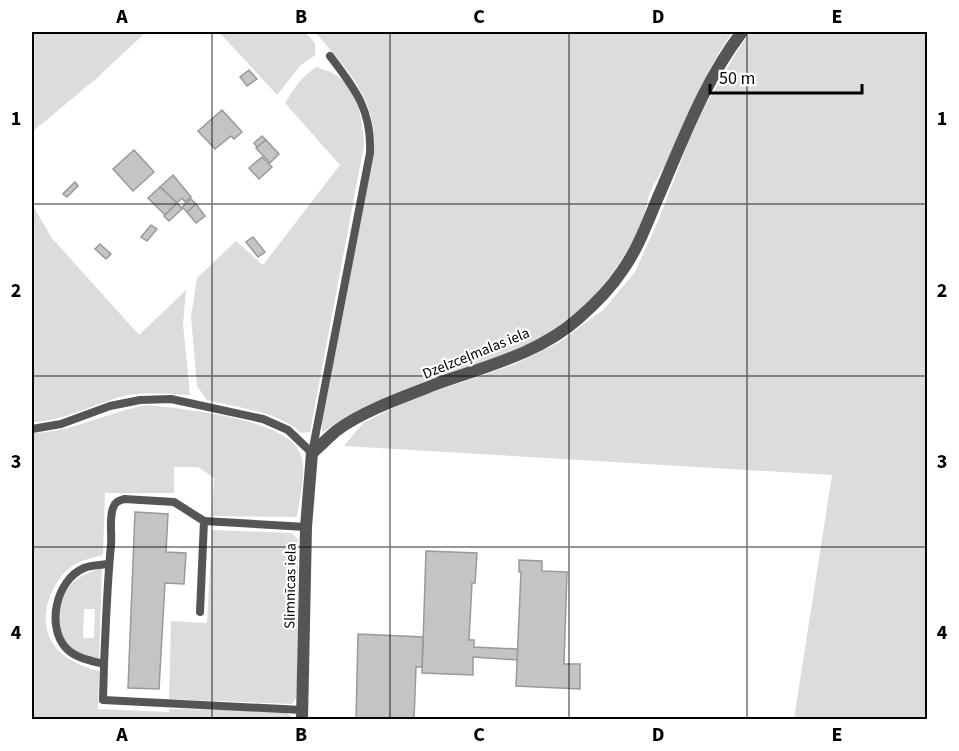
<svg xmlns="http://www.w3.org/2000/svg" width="959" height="751" viewBox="0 0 959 751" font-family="'Source Sans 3',sans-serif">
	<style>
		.green { fill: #dcdcdc; fill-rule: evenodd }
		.building { fill: #c4c4c4; stroke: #999; stroke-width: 1.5 }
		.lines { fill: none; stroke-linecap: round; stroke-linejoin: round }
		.service { stroke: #555; stroke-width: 8 }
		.minor { stroke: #555; stroke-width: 12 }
		.grid { fill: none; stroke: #000; stroke-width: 1.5; stroke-opacity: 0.55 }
		.labels { text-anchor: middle; stroke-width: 4.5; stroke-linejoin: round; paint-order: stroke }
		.street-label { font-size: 15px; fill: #000; stroke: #fff }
		.neatline { fill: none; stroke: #000; stroke-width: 2 }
		.grid-label { font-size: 20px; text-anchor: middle; font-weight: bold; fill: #000 }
	</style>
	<rect width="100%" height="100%" fill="#fff"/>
	<g class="green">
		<polygon points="32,32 146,32 98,77 32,132"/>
		<polygon points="219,32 305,32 315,43 315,55 300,66 277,95"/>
		<path d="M 315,32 L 733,32 C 703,72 688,120 665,165 C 661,173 656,180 652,188 C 648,196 647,206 644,214 C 633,249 600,294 572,318 C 560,329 544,336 529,343 C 463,377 381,389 322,433 L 322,422 L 374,152 C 378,99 347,70 315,32 Z"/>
		<polygon points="751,32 927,32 927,719 794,719 832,475 344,446 363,423 410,400 515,364 560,342 604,309 635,272 659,219 688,143 703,110 739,48"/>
		<path d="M 317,67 C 323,70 331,71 336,75 C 358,89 363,122 364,145 L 310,432 L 301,433 C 277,411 238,408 207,400 L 197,386 L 191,317 L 197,278 L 236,241 L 263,265 L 340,165 L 285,103 C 294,89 302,75 317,67 Z"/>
		<path d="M 32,204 L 51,237 L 139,335 L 186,290 L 183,324 L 190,395 C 167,394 143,391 120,397 C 96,404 56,423 32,422 Z"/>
		<path d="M 148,405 C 183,409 285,418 300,453 C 308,471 299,498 297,517 L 212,516 L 214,478 L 198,467 L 174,467 L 174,493 L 105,493 L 103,555 C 92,558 81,560 72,566 C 51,582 37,618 52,642 C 62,659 81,666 99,671 L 98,709 L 169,712 L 169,709 L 270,711 L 285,712 L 291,716 L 292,719 L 32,719 L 32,433 C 71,433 109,411 148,405 Z"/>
		<polygon points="212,530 292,533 298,540 297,692 296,698 292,704 169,699 171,621 207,623"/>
		<path d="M 102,568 L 99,659 C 90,657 81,654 73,649 C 54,635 55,603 70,586 C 78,576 90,572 102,568 ZM 84,609 L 95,609 L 94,638 L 83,638 Z"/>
	</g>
	<g class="building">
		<polygon points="249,70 257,79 247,86 240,77"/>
		<polygon points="222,110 242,132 234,139 231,136 215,149 198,131"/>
		<polygon points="262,136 266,140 257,147 254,143"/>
		<polygon points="266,140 279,154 270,163 256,148"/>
		<polygon points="134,150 154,172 133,191 113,169"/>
		<polygon points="262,157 272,167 259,179 249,168"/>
		<polygon points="173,175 191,197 185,202 182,198 177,203 160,187"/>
		<polygon points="75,182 78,186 67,197 63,194"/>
		<polygon points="160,187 177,203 165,215 148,198"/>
		<polygon points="191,199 196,204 187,212 182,207"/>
		<polygon points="177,203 182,209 169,221 164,216"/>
		<polygon points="196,204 205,216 196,223 187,212"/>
		<polygon points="151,225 157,229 147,241 141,237"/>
		<polygon points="253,237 265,252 258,257 246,242"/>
		<polygon points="100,244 111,254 106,259 95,249"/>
		<polygon points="135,512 168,514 166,552 186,553 184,584 165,583 159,689 128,688"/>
		<polygon points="426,551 477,553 475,583 472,583 469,640 474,640 474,647 518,649 518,660 473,657 473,675 422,673"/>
		<polygon points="519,560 542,561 542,571 567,572 564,664 580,664 580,689 516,686 521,572 519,572"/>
		<polygon points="358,634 423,637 422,667 416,667 414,720 356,720"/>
	</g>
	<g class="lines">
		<g class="service">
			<polyline points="32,429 61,424 110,406 140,400 171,399 263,419 288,430 312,453"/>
			<path d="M 312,453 L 370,153 C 372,110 355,89 330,56"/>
			<path d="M 108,564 C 101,565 91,565 84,568 C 56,580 46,626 66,648 C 75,658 92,661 104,664 L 103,700 L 302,710"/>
			<polyline points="200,612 204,521"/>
			<path d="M 104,664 C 106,624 107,585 111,545 C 112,534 109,519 113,508 C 115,502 118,501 124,499 L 174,502 L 204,521 L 306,527"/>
		</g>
		<path class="minor" d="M 302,720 L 306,527 L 312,453 C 320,446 328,438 336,431 C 362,411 408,395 439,383 C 487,366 540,353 579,318 C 595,304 610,289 622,271 C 637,250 646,226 656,202 C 681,145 704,81 742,32"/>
	</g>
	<path class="grid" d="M 212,32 L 212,720M 390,32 L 390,720M 569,32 L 569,720M 747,32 L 747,720M 32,204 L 928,204M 32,376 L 928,376M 32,547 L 928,547"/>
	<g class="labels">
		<g class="street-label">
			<text transform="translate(476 353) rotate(-22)" y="5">Dzelzceļmalas iela</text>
			<text transform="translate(290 586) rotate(-89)" y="5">Slimnīcas iela</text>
		</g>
	</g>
	<rect width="959" height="751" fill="none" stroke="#ffffff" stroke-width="66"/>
	<path d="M710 84v9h152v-9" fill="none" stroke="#000000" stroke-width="3"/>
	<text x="719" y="84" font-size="18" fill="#000000" stroke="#ffffff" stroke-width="4.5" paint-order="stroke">50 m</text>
	<rect x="33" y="33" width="893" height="685" class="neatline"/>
	<g class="grid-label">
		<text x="122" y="23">A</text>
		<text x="301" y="23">B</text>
		<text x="479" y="23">C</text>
		<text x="658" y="23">D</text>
		<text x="837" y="23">E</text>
		<text x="16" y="125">1</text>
		<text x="942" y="125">1</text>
		<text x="16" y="297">2</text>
		<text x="942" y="297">2</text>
		<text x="16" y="468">3</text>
		<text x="942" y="468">3</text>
		<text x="16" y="639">4</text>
		<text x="942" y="639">4</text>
		<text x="122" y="741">A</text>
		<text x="301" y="741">B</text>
		<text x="479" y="741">C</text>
		<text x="658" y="741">D</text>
		<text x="837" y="741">E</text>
	</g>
</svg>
